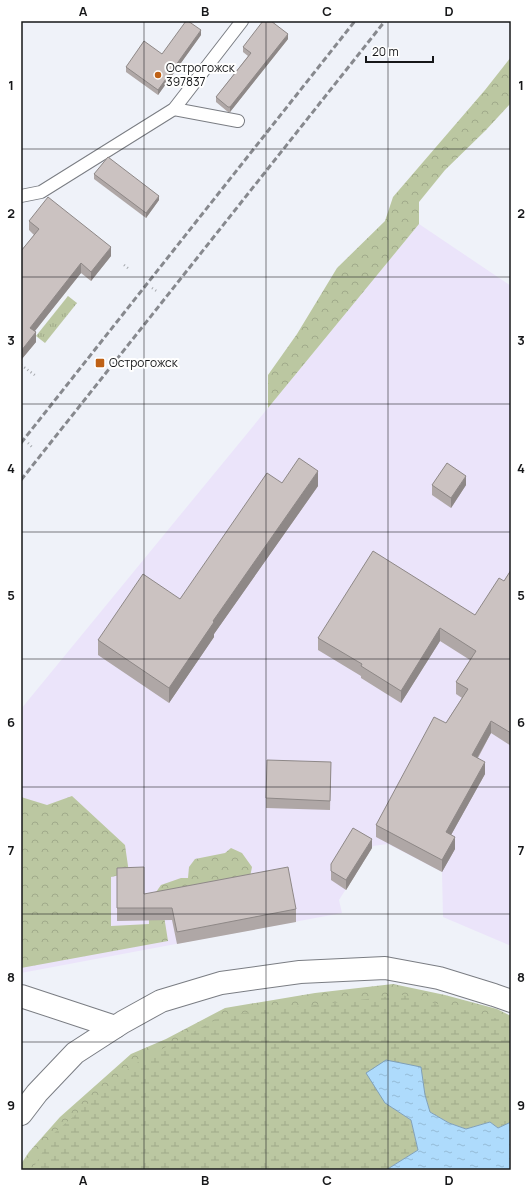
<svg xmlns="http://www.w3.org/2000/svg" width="532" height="1191" viewBox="0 0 532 1191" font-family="Manrope,sans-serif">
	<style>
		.industrial { fill: #ebe4fa }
		.grass { fill: url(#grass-tufts) }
		.forest { fill: url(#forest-crowns) }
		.wetland { fill: url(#wetland-marsh) }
		.water { fill: url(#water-ripples); stroke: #80a0b8 }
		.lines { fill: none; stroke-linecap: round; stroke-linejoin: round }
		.service-casing { stroke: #7a7d83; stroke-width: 14 }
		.minor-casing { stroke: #7a7d83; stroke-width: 24 }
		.secondary-casing { stroke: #7a7d83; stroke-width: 24 }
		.path { stroke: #a6a9ae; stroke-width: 2.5; stroke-dasharray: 1 3; stroke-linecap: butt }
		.service { stroke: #fff; stroke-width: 12 }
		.minor { stroke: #fff; stroke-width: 22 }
		.secondary { stroke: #fff; stroke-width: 22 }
		.rail { stroke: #87898e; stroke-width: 3; stroke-dasharray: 6 3; stroke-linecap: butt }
		.wall { fill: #afa7a6 }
		.shaded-wall { fill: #8e8887 }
		.building { fill: #cbc2c1; stroke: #8e8887 }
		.grid { fill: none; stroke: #161719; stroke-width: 1; stroke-opacity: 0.55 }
		.poi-dot { fill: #bf6116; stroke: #fff; stroke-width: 1.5 }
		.labels { text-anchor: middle; stroke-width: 4; stroke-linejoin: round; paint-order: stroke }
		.poi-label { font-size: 12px; fill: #161719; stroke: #fff; text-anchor: start }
		.neatline { fill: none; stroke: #161719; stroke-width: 1.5 }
		.grid-label { font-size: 13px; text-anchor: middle; font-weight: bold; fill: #161719 }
	</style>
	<defs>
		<pattern id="grass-tufts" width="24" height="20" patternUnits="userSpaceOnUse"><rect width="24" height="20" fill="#bbc7a1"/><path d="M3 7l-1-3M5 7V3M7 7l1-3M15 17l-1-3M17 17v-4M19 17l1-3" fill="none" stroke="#a0aa8a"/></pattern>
		<pattern id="forest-crowns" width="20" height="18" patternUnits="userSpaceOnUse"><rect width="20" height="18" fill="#bbc7a1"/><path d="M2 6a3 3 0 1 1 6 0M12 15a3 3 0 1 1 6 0" fill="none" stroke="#a0aa8a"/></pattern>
		<pattern id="wetland-marsh" width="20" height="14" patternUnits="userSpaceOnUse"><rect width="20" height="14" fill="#bbc7a1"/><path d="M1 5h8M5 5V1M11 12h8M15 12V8" fill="none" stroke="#a0aa8a"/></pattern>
		<pattern id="water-ripples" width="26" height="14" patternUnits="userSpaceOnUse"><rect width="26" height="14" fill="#aedbfc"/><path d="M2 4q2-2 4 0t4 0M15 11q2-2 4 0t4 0" fill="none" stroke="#95bbd7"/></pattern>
	</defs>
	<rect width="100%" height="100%" fill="#eff2f9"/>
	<polygon class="industrial" points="419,224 511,286 511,946 443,917 442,872 388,844 373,846 339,900 342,913 21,973 21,709"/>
	<polygon class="grass" points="68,296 77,303 45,343 36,336"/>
	<g class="forest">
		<polygon points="511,57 511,103 486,130 445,170 419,202 419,224 268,408 268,375 297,334 337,268 385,221 393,197 485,90"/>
		<polygon points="72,796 125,845 129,873 111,877 111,926 149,924 149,902 161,885 181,878 188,878 189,867 195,859 225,853 231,848 242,853 252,867 249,882 161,897 168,941 21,968 21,797 47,805"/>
		<polygon points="393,984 445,995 497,1009 511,1016 511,1122 425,1095 67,1170 21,1170 21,1164 29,1152 60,1117 131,1054 166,1039 225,1008 315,993"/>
	</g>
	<polygon class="wetland" points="402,995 511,1022 511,1122 498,1128 490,1122 466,1129 449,1123 430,1112 425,1095 421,1067 385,1103 411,1120 418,1150 386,1170 32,1170 53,1134 133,1065 224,1015"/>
	<polygon class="water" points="386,1060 421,1067 425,1095 430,1112 449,1123 466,1129 490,1122 498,1128 511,1122 511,1170 386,1170 418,1150 411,1120 385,1103 366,1073"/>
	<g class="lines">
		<defs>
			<g id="service">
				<polyline points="174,109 238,121"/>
				<polyline points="21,196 41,192 174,109 242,21"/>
			</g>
			<polyline id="minor" points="21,996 115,1027"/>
			<polyline id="secondary" points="21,1114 37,1093 75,1053 123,1022 161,1001 221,983 300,972 385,968 439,978 494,995 511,1001"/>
		</defs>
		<use href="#service" class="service-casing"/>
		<use href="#minor" class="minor-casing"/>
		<use href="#secondary" class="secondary-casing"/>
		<g class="path">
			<polyline points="124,265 129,269"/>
			<polyline points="152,288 158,292"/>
			<polyline points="21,365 36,376"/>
			<polyline points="28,443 33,448"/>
		</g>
		<use href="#service" class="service"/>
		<use href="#minor" class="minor"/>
		<use href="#secondary" class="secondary"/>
		<g class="rail">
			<polyline points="21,443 355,21"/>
			<polyline points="21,480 385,21"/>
		</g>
	</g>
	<g class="wall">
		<polygon points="201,35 158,95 126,72 126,67 162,54"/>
		<polygon points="288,39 230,112 228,112 216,102 216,97 248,56 243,52 243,47"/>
		<polygon points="94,174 159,200 146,218 94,179"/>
		<polygon points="29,221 111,256 91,281 81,273 35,331 36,342 21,360 21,251 34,235 29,230"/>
		<polygon points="282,483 318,486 214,634 214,637 169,703 98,655 98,640 180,599"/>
		<polygon points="432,485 466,485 451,508 432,495"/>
		<polygon points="511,570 511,746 491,733 478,758 485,774 451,835 455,849 442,872 376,837 376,825 446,723 462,698 456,694 456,682 470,660 440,641 401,703 361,678 361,676 318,650 318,638 475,615 504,581"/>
		<polygon points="331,762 330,810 266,808 266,798"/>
		<polygon points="372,848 346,890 331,880 331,864"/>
		<polygon points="117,868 144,894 296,909 296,922 177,944 172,920 117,921"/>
	</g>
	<g class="shaded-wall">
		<polygon points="201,30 201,35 158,95 158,90"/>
		<polygon points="288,34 288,39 230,112 230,107"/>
		<polygon points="159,196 159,200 146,218 146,213"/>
		<polygon points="111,247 111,256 91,281 91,272"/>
		<polygon points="81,263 81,273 30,337 30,328"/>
		<polygon points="36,332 36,342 21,360 21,351"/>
		<polygon points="318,471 318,486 214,634 214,637 169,703 169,688 213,621"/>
		<polygon points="466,476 466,485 451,508 451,498"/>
		<polygon points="440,628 440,641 401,703 401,691"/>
		<polygon points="491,721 491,733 472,767 472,755"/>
		<polygon points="485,762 485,774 446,844 446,832"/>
		<polygon points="455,837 455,849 442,872 442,860"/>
		<polygon points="372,839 372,848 346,890 346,880"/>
	</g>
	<g class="building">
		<polygon points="186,21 188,21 201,30 158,90 126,67 144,41 162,54"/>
		<polygon points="263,21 271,21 288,34 230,107 228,107 216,97 251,53 243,47"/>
		<polygon points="108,157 159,196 146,213 94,174"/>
		<polygon points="48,197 111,247 91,272 81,263 30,328 36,332 21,351 21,251 39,229 29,221"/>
		<polygon points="299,458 318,471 213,621 214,622 169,688 98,640 143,574 180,599 267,473 282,483"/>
		<polygon points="447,463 466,476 451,498 432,485"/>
		<polygon points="373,551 475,615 499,578 504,581 511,570 511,733 491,721 472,755 485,762 446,832 455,837 442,860 376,825 434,717 446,723 468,689 456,682 476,651 440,628 401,691 361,666 362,664 318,638"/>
		<polygon points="267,760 331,762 330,801 266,798"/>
		<polygon points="353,828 372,839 346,880 331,871 331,864"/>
		<polygon points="144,867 144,894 288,867 296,909 177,932 172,908 117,908 117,868"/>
	</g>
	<path class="grid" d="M 144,21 L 144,1170M 266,21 L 266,1170M 388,21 L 388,1170M 21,149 L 511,149M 21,277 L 511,277M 21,404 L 511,404M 21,532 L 511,532M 21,659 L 511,659M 21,787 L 511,787M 21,914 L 511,914M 21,1042 L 511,1042"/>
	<g class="poi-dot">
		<circle cx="158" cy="75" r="4"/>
		<rect x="95" y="358" width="10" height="10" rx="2"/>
	</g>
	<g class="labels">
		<g class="poi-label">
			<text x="166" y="72">Острогожск<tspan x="166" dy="14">397837</tspan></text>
			<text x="109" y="367">Острогожск</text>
		</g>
	</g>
	<rect width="532" height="1191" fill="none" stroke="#ffffff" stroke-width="44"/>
	<path d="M366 56v6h67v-6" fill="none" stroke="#161719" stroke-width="2"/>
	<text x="372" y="56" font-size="12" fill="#161719" stroke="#ffffff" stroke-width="3" paint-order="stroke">20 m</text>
	<rect x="22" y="22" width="488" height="1147" class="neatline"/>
	<g class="grid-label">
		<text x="83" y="16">A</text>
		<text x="205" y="16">B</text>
		<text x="327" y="16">C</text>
		<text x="449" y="16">D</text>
		<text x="11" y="90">1</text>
		<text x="521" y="90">1</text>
		<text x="11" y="218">2</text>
		<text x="521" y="218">2</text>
		<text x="11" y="345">3</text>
		<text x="521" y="345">3</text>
		<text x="11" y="473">4</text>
		<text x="521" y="473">4</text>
		<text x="11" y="600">5</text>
		<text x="521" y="600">5</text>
		<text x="11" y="727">6</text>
		<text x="521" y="727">6</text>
		<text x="11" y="855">7</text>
		<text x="521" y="855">7</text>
		<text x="11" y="982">8</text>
		<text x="521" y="982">8</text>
		<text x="11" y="1110">9</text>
		<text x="521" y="1110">9</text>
		<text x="83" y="1185">A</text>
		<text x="205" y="1185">B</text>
		<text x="327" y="1185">C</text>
		<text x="449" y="1185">D</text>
	</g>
</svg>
